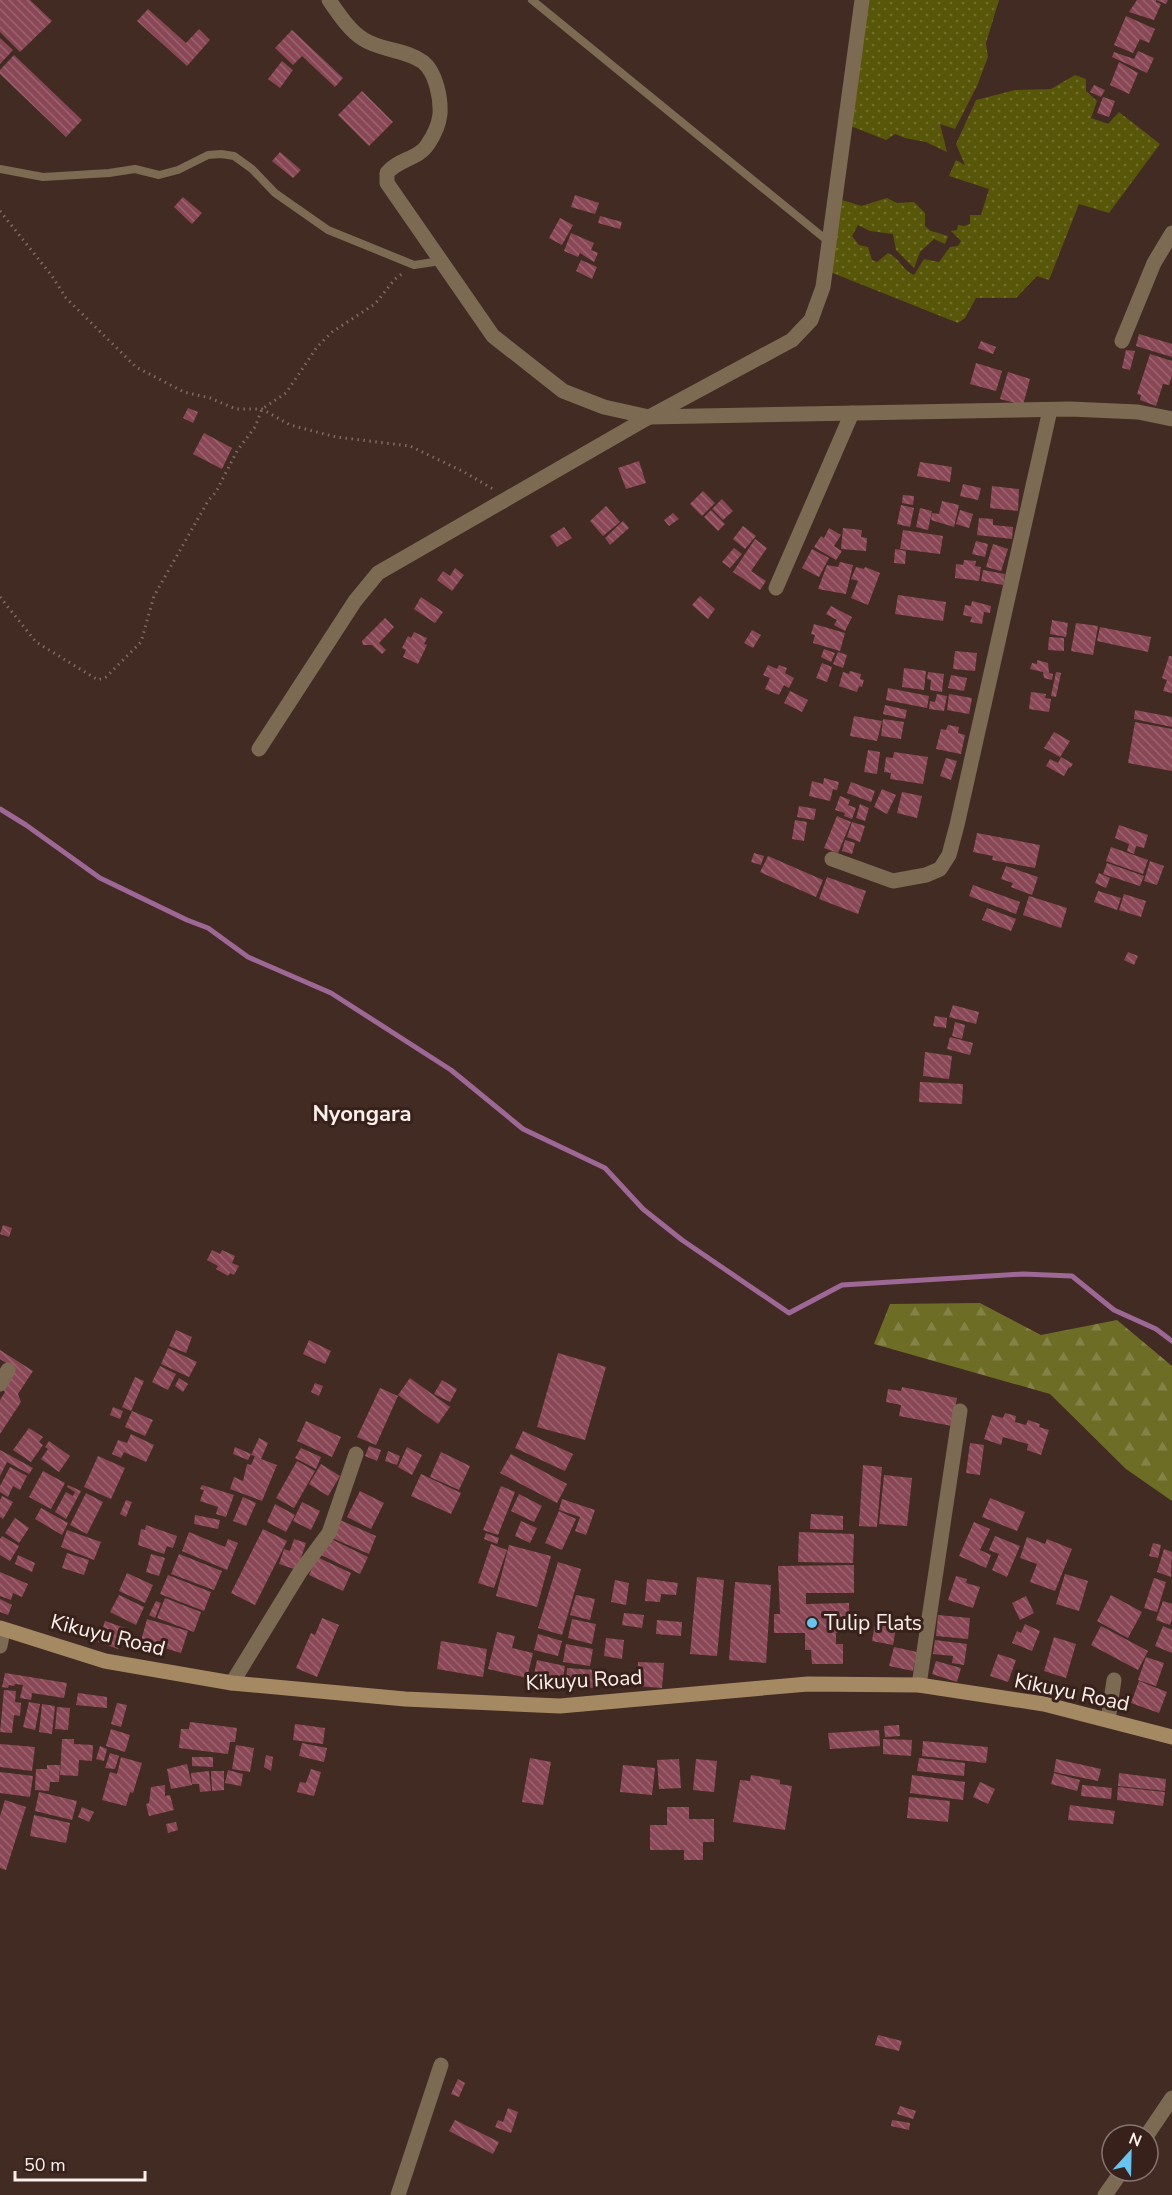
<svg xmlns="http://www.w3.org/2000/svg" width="1172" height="2195" viewBox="0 0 1172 2195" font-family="'Nunito Sans',sans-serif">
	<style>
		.grass { fill: url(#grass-dots) }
		.forest { fill: url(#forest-firs) }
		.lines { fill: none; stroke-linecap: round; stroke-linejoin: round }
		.stream { stroke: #9d6895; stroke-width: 5 }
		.building { fill: url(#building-back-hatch) }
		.path { stroke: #7f6b64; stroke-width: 3; stroke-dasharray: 1.5 4.5; stroke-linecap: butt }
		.lane { stroke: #7c6a52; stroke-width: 8 }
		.street { stroke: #7c6a52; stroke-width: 15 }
		.secondary { stroke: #a58963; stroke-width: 15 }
		.poi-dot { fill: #66c4ef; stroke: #37211a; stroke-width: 2 }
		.labels { text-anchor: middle; stroke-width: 6; stroke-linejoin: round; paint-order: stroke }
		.poi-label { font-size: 21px; fill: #fdf0ec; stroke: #37211a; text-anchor: start }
		.street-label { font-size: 21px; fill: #fdf0ec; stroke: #37211a }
		.neighbourhood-label { font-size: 22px; font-weight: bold; fill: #fdf0ec; stroke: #37211a }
	</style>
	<defs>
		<pattern id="grass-dots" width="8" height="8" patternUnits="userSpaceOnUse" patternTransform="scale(1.5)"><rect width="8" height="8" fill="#585608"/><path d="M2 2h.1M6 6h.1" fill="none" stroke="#716f2c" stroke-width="1.8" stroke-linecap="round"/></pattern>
		<pattern id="forest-firs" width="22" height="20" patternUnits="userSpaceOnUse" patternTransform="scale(1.5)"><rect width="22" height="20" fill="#6e6d26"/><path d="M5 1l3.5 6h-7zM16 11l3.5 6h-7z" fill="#848246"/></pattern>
		<pattern id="building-back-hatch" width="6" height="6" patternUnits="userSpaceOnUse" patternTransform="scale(1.5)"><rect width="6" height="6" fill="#8a4857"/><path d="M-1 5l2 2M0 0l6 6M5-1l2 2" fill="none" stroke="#9b636f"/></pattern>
	</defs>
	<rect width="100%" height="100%" fill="#422b23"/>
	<g class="grass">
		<polygon points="864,0 999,0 986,43 988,57 977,86 955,129 940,124 947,152 926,142 905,138 895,134 886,140 848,125"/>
		<path d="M 1075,75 L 1086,79 L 1086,91 L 1097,101 L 1091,118 L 1108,124 L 1119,112 L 1160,144 L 1109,213 L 1079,204 L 1049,280 L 1037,276 L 1016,298 L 976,298 L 965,318 L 958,323 L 830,272 L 839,199 L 861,206 L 887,198 L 897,203 L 914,202 L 925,213 L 925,226 L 931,231 L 948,236 L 945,244 L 934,239 L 920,252 L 914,268 L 896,250 L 893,234 L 870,231 L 858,225 L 852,236 L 859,245 L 868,247 L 872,260 L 877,262 L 888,253 C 902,260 901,269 914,275 L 924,259 L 939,262 L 950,247 L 958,246 L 961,241 L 951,231 L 957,230 L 958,225 L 964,226 L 970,224 L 970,215 L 981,215 L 989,189 L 949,176 L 956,160 L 965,165 L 956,144 L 976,100 L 1015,90 L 1051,89 Z"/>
	</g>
	<polygon class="forest" points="980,1303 1041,1335 1117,1320 1172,1366 1172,1501 1126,1469 1050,1394 874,1344 890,1304"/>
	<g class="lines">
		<polyline class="stream" points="0,809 26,825 100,878 187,920 208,928 248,957 331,993 451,1070 523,1129 605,1168 643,1209 682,1240 789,1313 842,1285 1023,1274 1072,1276 1114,1310 1156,1329 1172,1341"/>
	</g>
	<g class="building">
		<polygon points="0,0 30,0 52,21 20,52 0,32"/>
		<polygon points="1137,0 1168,0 1166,4 1156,0 1156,2 1161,4 1154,20 1129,12"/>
		<polygon points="148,9 186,43 199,29 210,40 187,66 137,21"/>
		<polygon points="1126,16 1155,29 1149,43 1140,39 1133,53 1114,45"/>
		<polygon points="292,30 343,78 335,87 302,56 293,65 275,48"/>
		<polygon points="0,38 13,50 0,64"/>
		<polygon points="1138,51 1154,58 1147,73 1112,57 1114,52 1134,59"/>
		<polygon points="14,55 82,120 66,137 0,74 0,70"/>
		<polygon points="282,61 293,70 280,88 268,79"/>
		<polygon points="1119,62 1138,73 1129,94 1110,85"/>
		<polygon points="1094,85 1105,90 1101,97 1090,92"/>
		<polygon points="362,91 393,122 369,146 338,115"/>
		<polygon points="1103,97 1115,101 1109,117 1097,113"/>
		<polygon points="280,152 301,170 293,178 272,161"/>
		<polygon points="575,195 599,203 595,214 571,207"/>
		<polygon points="183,197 202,213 192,224 174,207"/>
		<polygon points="600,216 622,222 620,229 598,223"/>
		<polygon points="560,218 573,225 562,245 549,238"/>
		<polygon points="571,233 594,243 591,250 598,253 594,262 580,253 578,257 564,251"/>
		<polygon points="581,260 597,267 592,279 576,271"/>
		<polygon points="1139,334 1172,344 1172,357 1136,346"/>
		<polygon points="981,341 996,347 993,354 978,348"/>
		<polygon points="1126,350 1135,351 1130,370 1122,368"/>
		<polygon points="1150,354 1172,361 1172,376 1169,385 1163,384 1156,406 1140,400 1141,395 1137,394"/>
		<polygon points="976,363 1002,371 996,391 970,384"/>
		<polygon points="1008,372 1030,379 1023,405 1000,399"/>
		<polygon points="188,408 198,412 193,423 183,418"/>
		<polygon points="204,433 232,448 222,469 193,454"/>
		<polygon points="639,461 646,483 626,489 618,468"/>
		<polygon points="920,462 952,467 950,482 917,476"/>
		<polygon points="963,484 981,488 978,500 960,496"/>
		<polygon points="992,486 1019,489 1018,511 990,508"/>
		<polygon points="703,491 715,503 702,516 690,504"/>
		<polygon points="903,495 914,496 913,505 902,503"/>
		<polygon points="722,499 733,511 723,520 712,509"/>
		<polygon points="942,501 959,505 954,527 931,520 932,513 939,514"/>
		<polygon points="901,505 914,508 910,527 897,524"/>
		<polygon points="606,506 620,522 603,536 590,521"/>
		<polygon points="920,508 932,511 928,530 916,527"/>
		<polygon points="711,510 725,524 718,531 704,517"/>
		<polygon points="960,510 973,514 969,528 956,524"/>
		<polygon points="673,513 679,519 669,526 664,520"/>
		<polygon points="979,518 993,519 993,525 1013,527 1012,539 977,535"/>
		<polygon points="623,521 629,528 610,545 605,538"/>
		<polygon points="743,526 756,536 745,549 733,539"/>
		<polygon points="564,527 572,538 557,547 550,536"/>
		<polygon points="829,528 841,535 834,546 842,551 836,560 814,547 821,536 824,538"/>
		<polygon points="843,528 862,530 861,537 867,538 866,551 841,549"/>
		<polygon points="903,530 943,536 940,554 900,549"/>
		<polygon points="755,539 767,548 751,571 766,581 760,590 733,572"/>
		<polygon points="976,541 988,544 985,557 972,554"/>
		<polygon points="993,544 1008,549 1001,571 986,567"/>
		<polygon points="734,548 742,554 730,568 722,562"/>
		<polygon points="812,549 829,558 819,577 802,568"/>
		<polygon points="895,549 906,551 905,564 894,563"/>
		<polygon points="964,560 976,561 975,566 981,567 979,581 955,578 956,564 963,565"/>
		<polygon points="840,562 853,565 846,594 818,589 827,565 838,567"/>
		<polygon points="856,567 864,569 865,567 880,573 868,605 851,598 858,581 851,579"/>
		<polygon points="455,568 464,575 452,591 437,580 443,571 450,576"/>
		<polygon points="983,570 1005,574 1003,585 981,581"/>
		<polygon points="898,595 946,602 943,621 895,614"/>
		<polygon points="700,596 715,609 708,619 692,605"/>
		<polygon points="421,597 443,612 435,623 414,609"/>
		<polygon points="972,601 991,606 990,613 984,612 982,624 970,622 972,617 963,615 965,605 971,606"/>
		<polygon points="831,606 852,617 845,631 834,625 837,620 826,614"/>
		<polygon points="385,618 394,627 379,643 386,650 382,654 372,645 363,645 362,641"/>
		<polygon points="1052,620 1068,623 1066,637 1050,634"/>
		<polygon points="1076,623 1098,626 1093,655 1071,651"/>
		<polygon points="814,624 845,633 840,651 813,643 815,635 811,634"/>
		<polygon points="1100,627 1151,637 1148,652 1097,641"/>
		<polygon points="752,630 761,635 753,648 744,643"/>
		<polygon points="414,632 427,638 424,644 427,645 418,664 403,657 406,650 402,648 408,636 411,638"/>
		<polygon points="1049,637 1064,638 1064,651 1048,650"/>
		<polygon points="824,649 835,653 831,662 821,657"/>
		<polygon points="955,651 977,653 975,671 953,669"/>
		<polygon points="838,652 847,655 843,668 833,664"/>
		<polygon points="1169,656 1172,656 1172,693 1163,691 1167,680 1162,678"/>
		<polygon points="1037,660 1048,663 1049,673 1053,674 1052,680 1044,678 1043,672 1030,669 1032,663 1037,664"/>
		<polygon points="822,663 832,667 827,682 816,678"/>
		<polygon points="768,665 777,669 779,665 787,668 785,673 794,678 789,688 784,685 779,695 765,689 770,678 763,675"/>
		<polygon points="904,668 926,671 924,690 902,687"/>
		<polygon points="850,671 861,674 860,679 864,680 862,687 859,686 857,692 839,686 843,672 849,674"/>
		<polygon points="928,672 944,674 942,692 930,690 931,680 927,679"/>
		<polygon points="1056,672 1061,673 1056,697 1051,696"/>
		<polygon points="951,675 967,678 964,691 948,688"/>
		<polygon points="888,688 929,696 927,708 886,700"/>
		<polygon points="790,691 808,700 802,712 784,703"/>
		<polygon points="1031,692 1046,694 1045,698 1051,699 1049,712 1029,709"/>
		<polygon points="937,694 947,696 944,711 929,709 930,701 935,702"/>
		<polygon points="949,694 972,698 969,714 947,710"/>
		<polygon points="885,705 907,710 905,719 883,714"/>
		<polygon points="1135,710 1172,717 1172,727 1134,719"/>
		<polygon points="854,716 882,721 877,741 850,736"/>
		<polygon points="883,719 904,722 901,739 881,736"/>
		<polygon points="1135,722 1172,729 1172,771 1128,763"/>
		<polygon points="948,725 959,727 958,733 965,735 961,754 936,749 941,729 946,730"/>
		<polygon points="1054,732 1070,741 1060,757 1044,748"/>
		<polygon points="868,750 880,752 877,774 864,772"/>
		<polygon points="894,752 928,757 923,784 890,779 891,773 884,772 886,757 893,758"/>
		<polygon points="1061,757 1073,764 1070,768 1069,767 1064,776 1046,766 1050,759 1058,763"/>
		<polygon points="946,758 957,761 951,780 940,776"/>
		<polygon points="824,778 839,782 837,790 833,789 830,801 809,796 812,781 823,784"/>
		<polygon points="851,782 875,791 871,802 847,793"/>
		<polygon points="882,789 896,795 887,814 874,807"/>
		<polygon points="902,792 922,796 917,818 897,813"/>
		<polygon points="840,796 850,800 848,805 856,808 852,819 844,816 845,813 835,810"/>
		<polygon points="860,804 869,808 865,821 856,818"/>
		<polygon points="799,806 816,809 814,820 797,817"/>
		<polygon points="837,816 851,822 838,853 824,848"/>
		<polygon points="795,820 807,822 804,841 792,839"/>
		<polygon points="852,822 865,826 860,842 847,837"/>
		<polygon points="1119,825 1148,835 1144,848 1136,846 1134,854 1127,851 1129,844 1115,838"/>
		<polygon points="977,833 1040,845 1035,868 992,860 993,856 973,852"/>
		<polygon points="845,840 855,843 852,854 842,851"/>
		<polygon points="1111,847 1148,860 1143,874 1106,861"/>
		<polygon points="754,853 764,856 761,865 751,862"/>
		<polygon points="768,856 823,880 816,897 760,872"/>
		<polygon points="1150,861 1164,866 1157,885 1144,881"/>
		<polygon points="1107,863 1144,876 1140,886 1103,874"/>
		<polygon points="1006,866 1038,877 1032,895 1011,887 1013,883 1001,879"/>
		<polygon points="1099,873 1110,878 1106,888 1095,883"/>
		<polygon points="827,877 866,891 858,914 819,899"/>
		<polygon points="973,885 1020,902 1016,914 969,896"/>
		<polygon points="1098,891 1121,898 1117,910 1094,902"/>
		<polygon points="1124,894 1146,901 1141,917 1119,910"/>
		<polygon points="1029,896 1067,908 1061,928 1023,915"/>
		<polygon points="987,908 1016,919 1011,931 982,920"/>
		<polygon points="1128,952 1138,956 1134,965 1124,960"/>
		<polygon points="953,1005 979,1012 976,1024 949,1017"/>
		<polygon points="935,1016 947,1018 946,1028 933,1026"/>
		<polygon points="955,1022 965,1025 962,1039 952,1036"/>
		<polygon points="950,1037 973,1043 970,1055 947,1049"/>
		<polygon points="925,1052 952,1056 949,1079 923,1076"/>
		<polygon points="920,1082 963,1084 962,1104 919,1102"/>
		<polygon points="3,1225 12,1228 9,1237 0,1234"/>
		<polygon points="212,1250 220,1254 222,1250 235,1256 232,1263 239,1266 234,1275 230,1273 228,1276 216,1269 218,1266 207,1260"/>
		<polygon points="176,1330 192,1337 186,1353 169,1346"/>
		<polygon points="309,1340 331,1351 325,1364 303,1354"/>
		<polygon points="168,1348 197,1362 189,1377 161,1364"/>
		<polygon points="0,1350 33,1371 18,1394 21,1402 0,1434 0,1400 5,1392 2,1389 15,1369 0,1359"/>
		<polygon points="558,1353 606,1367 585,1440 537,1427"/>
		<polygon points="160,1366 176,1374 168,1390 152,1382"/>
		<polygon points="135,1377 144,1381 131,1411 122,1407"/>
		<polygon points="179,1378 188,1384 183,1392 175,1386"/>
		<polygon points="410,1378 450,1407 438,1424 398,1395"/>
		<polygon points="442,1380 457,1389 450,1402 434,1394"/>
		<polygon points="315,1383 323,1386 319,1396 311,1392"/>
		<polygon points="902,1387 957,1398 952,1426 899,1416 901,1405 886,1402 888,1389 901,1391"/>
		<polygon points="380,1388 398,1396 376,1445 357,1437"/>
		<polygon points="113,1407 123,1411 120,1419 110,1415"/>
		<polygon points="132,1411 153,1420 145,1436 125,1427"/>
		<polygon points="1005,1413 1016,1416 1015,1422 1026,1425 1028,1420 1040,1424 1039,1427 1049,1430 1041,1455 1027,1450 1028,1444 1003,1437 1001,1445 984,1439 992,1415 1003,1418"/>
		<polygon points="306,1421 341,1437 332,1457 297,1441"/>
		<polygon points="29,1428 43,1437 39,1442 43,1445 31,1462 13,1450"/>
		<polygon points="523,1431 573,1454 565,1471 515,1448"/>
		<polygon points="131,1434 154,1445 146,1462 124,1452 121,1458 112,1454 118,1440 127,1443"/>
		<polygon points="259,1438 268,1443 261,1459 277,1465 262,1501 230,1489 234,1477 243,1481 247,1464 251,1465 255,1456 251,1455"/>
		<polygon points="49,1441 70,1456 59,1472 41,1459 48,1449 45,1447"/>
		<polygon points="970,1443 984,1445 980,1475 966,1473"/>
		<polygon points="369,1446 381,1450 377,1461 365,1456"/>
		<polygon points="235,1447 251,1454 248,1460 233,1454"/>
		<polygon points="407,1447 422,1455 412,1475 398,1467"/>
		<polygon points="301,1448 321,1457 316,1469 295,1458"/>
		<polygon points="0,1450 33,1468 29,1474 7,1462 0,1476"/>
		<polygon points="388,1451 400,1456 397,1465 385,1461"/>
		<polygon points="441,1452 470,1466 459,1490 430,1477"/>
		<polygon points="511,1454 567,1484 557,1503 500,1473"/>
		<polygon points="98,1456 125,1468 111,1499 84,1487"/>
		<polygon points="297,1461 315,1471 294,1508 276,1498"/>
		<polygon points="321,1464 340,1476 328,1496 309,1484"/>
		<polygon points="863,1465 882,1467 877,1527 859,1526"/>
		<polygon points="10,1467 27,1476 20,1490 13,1486 8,1497 0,1492 0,1486"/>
		<polygon points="43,1471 65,1483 51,1509 29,1497"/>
		<polygon points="421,1474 461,1493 451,1514 411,1496"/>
		<polygon points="884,1475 912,1478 907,1526 879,1524"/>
		<polygon points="68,1485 81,1491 66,1519 55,1512 66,1492 73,1496 75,1492 67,1487"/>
		<polygon points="202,1485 234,1495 226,1517 216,1514 218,1507 200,1501 204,1490 200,1489"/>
		<polygon points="501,1486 515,1492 498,1535 483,1530"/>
		<polygon points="360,1491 384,1503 371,1529 347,1517"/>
		<polygon points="86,1493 103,1502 87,1534 70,1525"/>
		<polygon points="519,1494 542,1506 534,1522 511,1511"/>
		<polygon points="2,1496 13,1502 3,1519 0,1517 0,1500"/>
		<polygon points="243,1497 256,1503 246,1526 233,1521"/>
		<polygon points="990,1498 1025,1512 1017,1531 982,1517"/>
		<polygon points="562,1499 595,1510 586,1535 575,1531 580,1517 559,1510"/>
		<polygon points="126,1500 132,1502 126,1517 120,1514"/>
		<polygon points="302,1502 320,1511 311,1530 293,1521"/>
		<polygon points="275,1504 295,1515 286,1532 267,1522"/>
		<polygon points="41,1508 68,1523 62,1535 35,1519"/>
		<polygon points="559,1511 576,1519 562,1550 545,1543"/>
		<polygon points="811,1514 843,1516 843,1530 810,1529"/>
		<polygon points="195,1515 220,1520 218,1529 194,1524"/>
		<polygon points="15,1518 29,1528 19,1543 5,1533"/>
		<polygon points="340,1520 376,1536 369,1554 332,1538"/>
		<polygon points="521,1521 537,1528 530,1543 515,1536"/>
		<polygon points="974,1522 990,1529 980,1550 991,1555 986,1568 959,1556"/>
		<polygon points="146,1525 177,1536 173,1548 167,1546 164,1554 138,1545 141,1529 145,1530"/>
		<polygon points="263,1529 287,1541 255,1605 231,1593"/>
		<polygon points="67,1530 101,1542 94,1560 61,1547"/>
		<polygon points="189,1532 225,1547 228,1539 238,1543 227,1570 182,1551"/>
		<polygon points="799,1532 854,1534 853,1563 798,1562"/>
		<polygon points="486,1533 499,1538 497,1544 484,1539"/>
		<polygon points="2,1536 19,1546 10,1561 0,1555 0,1539"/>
		<polygon points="995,1536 1020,1546 1007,1577 992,1570 999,1554 989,1550"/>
		<polygon points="1027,1537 1045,1544 1047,1539 1072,1549 1055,1591 1030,1582 1037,1564 1020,1558"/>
		<polygon points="329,1538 368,1557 360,1574 321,1555"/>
		<polygon points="294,1539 306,1543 297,1570 279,1564 284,1549 290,1551"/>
		<polygon points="1153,1543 1161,1545 1158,1558 1149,1556"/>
		<polygon points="491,1544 507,1550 494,1588 478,1583"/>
		<polygon points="509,1545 551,1556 537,1607 496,1596"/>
		<polygon points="1164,1549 1172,1552 1171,1577 1157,1572"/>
		<polygon points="67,1553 89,1560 84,1575 62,1568"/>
		<polygon points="151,1554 165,1558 159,1576 146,1572"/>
		<polygon points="179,1554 222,1571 214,1590 171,1574"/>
		<polygon points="18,1555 35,1563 32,1572 15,1564"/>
		<polygon points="317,1557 351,1573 343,1591 309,1575"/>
		<polygon points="558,1562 581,1569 562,1635 538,1628"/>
		<polygon points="854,1565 854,1593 806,1593 806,1604 849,1603 849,1632 836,1633 836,1644 843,1644 843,1664 812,1664 811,1650 805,1650 805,1633 774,1633 774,1614 780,1614 778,1566"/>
		<polygon points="0,1572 28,1584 22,1597 13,1593 11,1600 0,1596"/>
		<polygon points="127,1573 153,1585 145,1603 119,1591"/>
		<polygon points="1065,1574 1088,1581 1079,1611 1056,1604"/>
		<polygon points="168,1575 211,1592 204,1611 160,1594"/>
		<polygon points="956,1576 967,1579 966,1583 980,1587 973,1608 948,1600"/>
		<polygon points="697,1577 724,1580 717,1656 690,1654"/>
		<polygon points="1154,1578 1166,1582 1157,1612 1144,1608"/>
		<polygon points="647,1579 678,1583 676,1595 661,1594 660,1602 645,1601"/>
		<polygon points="615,1580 629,1583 626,1605 611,1602"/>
		<polygon points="735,1582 771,1585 766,1663 729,1660"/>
		<polygon points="119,1595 144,1607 136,1625 110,1612"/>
		<polygon points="576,1595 595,1599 590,1620 570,1615"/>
		<polygon points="1111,1595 1142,1612 1128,1638 1097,1621"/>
		<polygon points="1026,1596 1034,1613 1020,1620 1012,1603"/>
		<polygon points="165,1598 201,1612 194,1632 157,1618"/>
		<polygon points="0,1599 12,1605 8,1615 0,1612"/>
		<polygon points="156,1601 161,1603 155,1618 149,1615"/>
		<polygon points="1163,1601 1172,1604 1172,1619 1170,1625 1156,1620"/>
		<polygon points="624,1613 644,1615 642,1628 622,1625"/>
		<polygon points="938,1615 970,1618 968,1639 936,1636"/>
		<polygon points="876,1617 897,1621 893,1645 872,1641"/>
		<polygon points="322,1618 339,1625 317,1677 296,1668 311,1633 315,1635"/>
		<polygon points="147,1619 188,1631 181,1653 141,1641"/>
		<polygon points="572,1619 596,1624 592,1644 568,1638"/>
		<polygon points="657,1620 682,1622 681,1636 656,1634"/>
		<polygon points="105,1621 125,1628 118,1649 98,1642"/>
		<polygon points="1025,1624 1040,1631 1032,1651 1012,1643 1017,1631 1021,1633"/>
		<polygon points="1101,1626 1148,1651 1138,1670 1091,1645"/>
		<polygon points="1163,1626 1172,1630 1172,1653 1155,1646"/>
		<polygon points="497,1632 515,1636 512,1648 533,1653 527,1678 488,1669"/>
		<polygon points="538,1634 562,1641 558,1656 534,1650"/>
		<polygon points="1054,1637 1076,1644 1066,1678 1044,1671"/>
		<polygon points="606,1638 624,1640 622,1659 604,1656"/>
		<polygon points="935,1640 967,1644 964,1665 952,1663 953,1656 933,1654"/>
		<polygon points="441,1641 487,1649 483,1677 437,1669"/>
		<polygon points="566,1644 593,1649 590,1666 563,1662"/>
		<polygon points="894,1647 917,1652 913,1671 889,1666"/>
		<polygon points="998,1654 1016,1660 1008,1682 990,1676"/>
		<polygon points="1146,1657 1164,1663 1156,1686 1138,1680"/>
		<polygon points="537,1660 565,1666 562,1684 533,1679"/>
		<polygon points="936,1661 961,1668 957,1682 932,1674"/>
		<polygon points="638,1662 664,1663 662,1688 637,1686"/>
		<polygon points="567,1668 595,1670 594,1688 566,1686"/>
		<polygon points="5,1673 67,1683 64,1698 32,1693 31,1700 20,1698 23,1685 15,1684 14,1686 9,1685 8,1688 2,1687"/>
		<polygon points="1031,1677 1048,1682 1044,1691 1028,1686"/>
		<polygon points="1139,1681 1167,1692 1159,1713 1131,1703"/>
		<polygon points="4,1690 16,1691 15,1702 21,1703 20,1716 14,1715 12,1733 0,1732"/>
		<polygon points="78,1693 107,1697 107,1708 76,1705"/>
		<polygon points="29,1702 40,1704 35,1730 23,1727"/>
		<polygon points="117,1703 127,1705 121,1727 111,1724"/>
		<polygon points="42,1704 55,1706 52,1734 39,1732"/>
		<polygon points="57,1707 70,1708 68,1730 55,1729"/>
		<polygon points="190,1722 237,1728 235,1742 230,1742 228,1754 179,1748 181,1729 189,1729"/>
		<polygon points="295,1724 325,1728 323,1744 293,1740"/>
		<polygon points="899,1725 900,1736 885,1737 884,1726"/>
		<polygon points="111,1729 130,1735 125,1752 106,1746"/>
		<polygon points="879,1730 880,1746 830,1749 828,1733"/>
		<polygon points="62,1739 74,1739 74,1744 93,1745 92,1761 79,1760 78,1776 60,1775"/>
		<polygon points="883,1739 912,1740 911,1756 883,1754"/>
		<polygon points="923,1741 988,1747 986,1763 922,1756"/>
		<polygon points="302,1743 327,1748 324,1762 299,1756"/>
		<polygon points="0,1744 35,1747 32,1771 0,1767"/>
		<polygon points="236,1745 254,1748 250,1772 232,1769"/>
		<polygon points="100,1746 107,1749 104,1761 96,1759"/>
		<polygon points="110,1753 119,1756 115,1769 105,1768"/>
		<polygon points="266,1755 273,1757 271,1771 264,1767"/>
		<polygon points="121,1757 142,1763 133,1793 130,1792 126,1806 102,1800 110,1772 117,1774"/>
		<polygon points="192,1757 213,1757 213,1767 192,1766"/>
		<polygon points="530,1758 551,1762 543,1805 522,1802"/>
		<polygon points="919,1758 965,1763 964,1776 917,1771"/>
		<polygon points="679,1759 681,1788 659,1789 657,1760"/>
		<polygon points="696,1759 717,1761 714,1792 693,1790"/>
		<polygon points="1056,1759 1101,1769 1098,1781 1054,1772"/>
		<polygon points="187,1764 192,1785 171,1789 167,1769"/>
		<polygon points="47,1765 60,1765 59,1782 50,1782 49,1791 35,1790 36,1769 47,1769"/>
		<polygon points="623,1765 655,1768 652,1795 620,1792"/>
		<polygon points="311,1769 321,1772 314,1796 297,1792 300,1782 306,1783"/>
		<polygon points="228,1770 243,1774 241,1786 225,1783"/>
		<polygon points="209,1771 211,1791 200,1792 199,1784 192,1784 191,1773"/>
		<polygon points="211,1771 224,1771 224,1790 212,1791"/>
		<polygon points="0,1772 33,1776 30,1797 0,1793"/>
		<polygon points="1054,1773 1080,1780 1077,1791 1051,1784"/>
		<polygon points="1119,1773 1166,1779 1165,1791 1118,1786"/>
		<polygon points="751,1775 780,1780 780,1784 792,1786 785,1830 733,1822 740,1780 750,1781"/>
		<polygon points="912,1775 965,1782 963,1800 910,1793"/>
		<polygon points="980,1782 995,1789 988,1804 973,1797"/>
		<polygon points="165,1785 165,1796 170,1795 174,1810 149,1816 146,1804 149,1803 151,1787"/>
		<polygon points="1082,1785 1112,1788 1111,1799 1081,1796"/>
		<polygon points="1118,1787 1165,1792 1163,1806 1117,1800"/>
		<polygon points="39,1792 77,1801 72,1820 35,1811"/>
		<polygon points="909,1797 950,1801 948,1822 907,1818"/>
		<polygon points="5,1800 26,1807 6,1870 0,1868 0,1816"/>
		<polygon points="1070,1805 1115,1811 1113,1824 1068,1820"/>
		<polygon points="82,1807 94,1812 89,1822 78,1817"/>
		<polygon points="667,1807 689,1807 689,1819 714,1819 714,1842 703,1842 703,1860 684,1860 684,1850 650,1850 650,1825 667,1825"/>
		<polygon points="34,1815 70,1823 66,1843 30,1836"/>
		<polygon points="176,1822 178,1830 168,1833 166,1824"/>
		<polygon points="878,2035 902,2041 899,2051 875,2045"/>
		<polygon points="458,2079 465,2083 459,2097 451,2094"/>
		<polygon points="900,2106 916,2111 913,2119 897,2114"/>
		<polygon points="508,2108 518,2112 511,2133 495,2127 498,2120 503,2122"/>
		<polygon points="455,2120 499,2142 493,2154 449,2131"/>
		<polygon points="892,2120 910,2123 909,2130 891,2126"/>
	</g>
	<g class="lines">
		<g class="path">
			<polyline points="0,211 52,276 66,298 136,367 184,392 210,398 236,409 262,409 290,425 336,437 410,446 464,472 493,489"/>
			<polyline points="0,597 36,642 98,680 106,677 141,642 154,596 208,501 216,492 237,451 255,427 262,409 286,393 317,347 332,332 375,304 395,279 403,273"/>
		</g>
		<g class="lane">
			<polyline points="532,0 829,242"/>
			<polyline points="0,169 43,177 109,173 135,169 159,175 178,170 208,155 221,154 234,156 252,169 275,193 328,230 414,265 441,261"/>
		</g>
		<g class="street">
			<path d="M 329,0 C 338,13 349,30 363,39 C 381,51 405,49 423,62 C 436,72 441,99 440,114 C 439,124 434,135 428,144 C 419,159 398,159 387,173 L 387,183 L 493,336 L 563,391 L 604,407 L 649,417 L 1070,409 L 1138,412 L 1172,419"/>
			<polyline points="1122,341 1154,263 1172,233"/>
			<polyline points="776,588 852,413"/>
			<polyline points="259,749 355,601 378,573 649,417 792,340 811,320 823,287 862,0"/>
			<polyline points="832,859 893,881 926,875 940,869 949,855 957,825 1050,410"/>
			<polyline points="0,1384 8,1370"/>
			<polyline points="0,1646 3,1630"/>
			<polyline points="232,1683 300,1572 329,1533 356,1454"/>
			<polyline points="919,1685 960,1411"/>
			<polyline points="1108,1720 1114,1680"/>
			<polyline points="1147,2135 1172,2098"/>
			<polyline points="398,2195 441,2065"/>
			<polyline points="1105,2195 1122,2171"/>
		</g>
		<polyline class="secondary" points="0,1628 105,1661 232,1683 405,1699 560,1706 808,1684 919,1685 1044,1704 1172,1737"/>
	</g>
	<circle class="poi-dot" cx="812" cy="1623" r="6"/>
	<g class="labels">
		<g class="poi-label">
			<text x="824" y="1630">Tulip Flats</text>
		</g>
		<g class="street-label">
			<text transform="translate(108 1635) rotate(14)" y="7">Kikuyu Road</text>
			<text transform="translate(584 1680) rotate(-3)" y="7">Kikuyu Road</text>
			<text transform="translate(1072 1692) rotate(12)" y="7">Kikuyu Road</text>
		</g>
		<g class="neighbourhood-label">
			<text x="362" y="1121">Nyongara</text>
		</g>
	</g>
	<g transform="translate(1130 2153) rotate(22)"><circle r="28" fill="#37211a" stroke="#86746e" stroke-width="1.5"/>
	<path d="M0-4.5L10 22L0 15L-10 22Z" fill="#66c4ef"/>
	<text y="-9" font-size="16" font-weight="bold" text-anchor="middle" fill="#fdf0ec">N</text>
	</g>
	<path d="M15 2171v9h130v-9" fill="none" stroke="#fdf0ec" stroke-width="3"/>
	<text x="24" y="2171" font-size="18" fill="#fdf0ec" stroke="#37211a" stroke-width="4.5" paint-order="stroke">50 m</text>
</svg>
